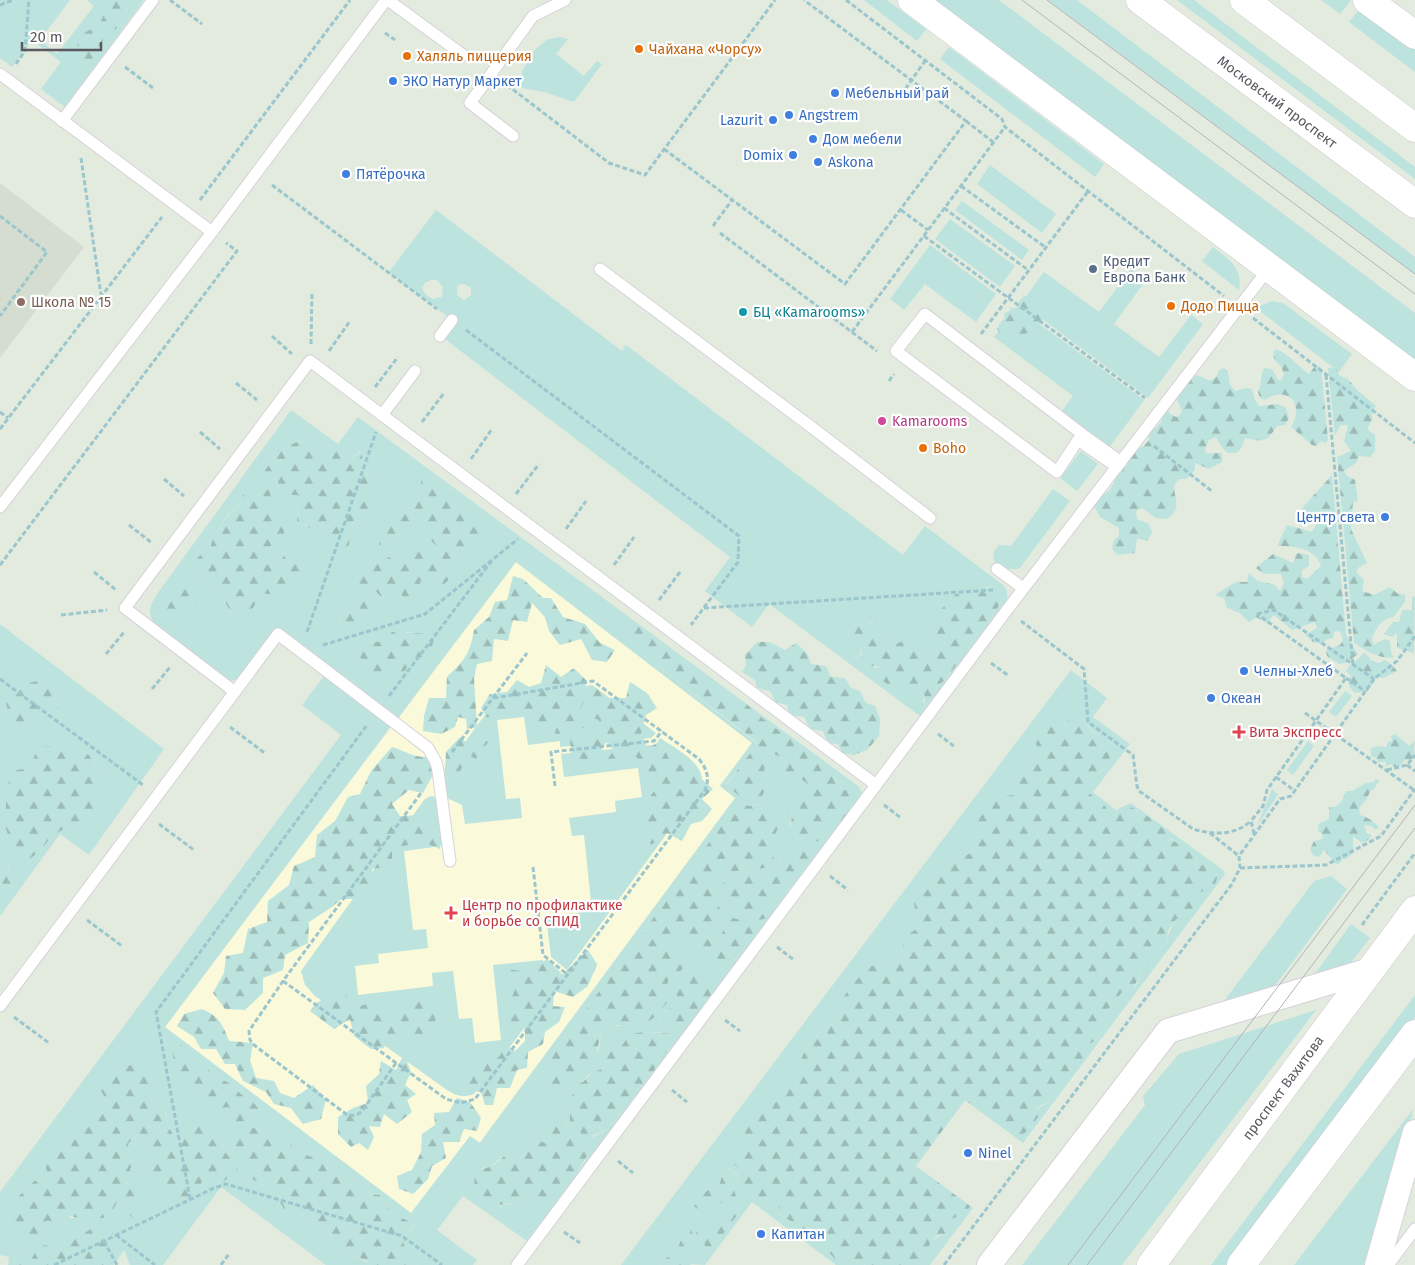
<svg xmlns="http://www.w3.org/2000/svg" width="1415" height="1265" viewBox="0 0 1415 1265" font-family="'Fira Sans',sans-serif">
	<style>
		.education { fill: #d5ddd0 }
		.medical { fill: #faf9da }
		.grass { fill: #bce3de; fill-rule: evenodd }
		.forest { fill: url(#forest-firs) }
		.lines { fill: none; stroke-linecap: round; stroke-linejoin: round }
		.lane-casing { stroke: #d6d2d9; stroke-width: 13 }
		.street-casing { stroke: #d6d2d9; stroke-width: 26 }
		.secondary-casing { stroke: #cfcad3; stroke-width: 29 }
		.path { stroke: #9bc6cd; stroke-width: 3; stroke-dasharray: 5 2.5; stroke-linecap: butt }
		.lane { stroke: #fff; stroke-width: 11 }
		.street { stroke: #fff; stroke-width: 24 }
		.secondary { stroke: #fff; stroke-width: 28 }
		.tram { stroke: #b4b3b4; stroke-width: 1 }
		.food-dot { fill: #e8710a; stroke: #fff; stroke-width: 2 }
		.shop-dot { fill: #3f7fe0; stroke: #fff; stroke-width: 2 }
		.service-dot { fill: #5c6f8a; stroke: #fff; stroke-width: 2 }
		.education-dot { fill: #8d6e63; stroke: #fff; stroke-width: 2 }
		.culture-dot { fill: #0f9aa8; stroke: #fff; stroke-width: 2 }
		.hotel-dot { fill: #d1479c; stroke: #fff; stroke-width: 2 }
		.health-dot { fill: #e0444e; stroke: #fff; stroke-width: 2 }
		.labels { text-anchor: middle; stroke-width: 4.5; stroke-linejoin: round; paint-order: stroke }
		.food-label { font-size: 14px; fill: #c56008; stroke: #fff; text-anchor: start }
		.shop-label { font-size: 14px; fill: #366cbe; stroke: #fff; text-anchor: start }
		.street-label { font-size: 14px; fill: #5c5860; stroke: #fff }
		.service-label { font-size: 14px; fill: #4e5e75; stroke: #fff; text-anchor: start }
		.education-label { font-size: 14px; fill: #785e54; stroke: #fff; text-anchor: start }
		.culture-label { font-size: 14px; fill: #0d838f; stroke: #fff; text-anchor: start }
		.hotel-label { font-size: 14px; fill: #b23c85; stroke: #fff; text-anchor: start }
		.health-label { font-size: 14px; fill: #be3a42; stroke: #fff; text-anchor: start }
	</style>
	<defs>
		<pattern id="forest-firs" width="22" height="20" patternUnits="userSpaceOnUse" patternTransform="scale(1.25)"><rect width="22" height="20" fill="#bce3de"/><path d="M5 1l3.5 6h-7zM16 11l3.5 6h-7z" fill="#9cbbb7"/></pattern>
	</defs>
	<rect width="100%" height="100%" fill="#e3ebdf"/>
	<polygon class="education" points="0,183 84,247 0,358"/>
	<polygon class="medical" points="516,562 752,743 720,785 735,798 479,1143 470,1136 411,1213 165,1027"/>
	<g class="grass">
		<polygon points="0,0 70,0 40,40 57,54 94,6 87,0 105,0 105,12 99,25 81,35 74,62 92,63 104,39 124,22 130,0 144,0 65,107 41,89 61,62 32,40 12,67 0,58"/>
		<polygon points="864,0 887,0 926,29 917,41"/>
		<polygon points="925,0 999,0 1415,313 1415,366"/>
		<polygon points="1048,0 1077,0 1415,257 1415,274"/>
		<polygon points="1177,0 1194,0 1415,167 1415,179"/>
		<polygon points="1321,0 1351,0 1340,14"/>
		<polygon points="1363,5 1415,44 1415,72 1349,22"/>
		<polygon points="560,37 568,39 556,54 584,76 597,61 602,64 574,102 544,92 522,88 522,71 535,50 548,39"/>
		<polygon points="949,47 1104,164 1095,177 940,59"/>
		<polygon points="990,165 1056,214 1042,233 977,184"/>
		<polygon points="962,201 1029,250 1022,260 955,210"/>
		<path d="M 436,210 L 622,351 L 626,345 L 903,555 L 925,526 L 1003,585 L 1007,591 L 1007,602 L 920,716 L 769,604 L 752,627 L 705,591 L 730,557 L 441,336 L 452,320 L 389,272 ZM 431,280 L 437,280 L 443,287 L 442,297 L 433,299 L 426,295 L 422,288 L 425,283 ZM 464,284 L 471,288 L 471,295 L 464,300 L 457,295 L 458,285 ZM 995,585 L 1006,596 L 1000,604 L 986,626 L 978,633 L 970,646 L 961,654 L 957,664 L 945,680 L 937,686 C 936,693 931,702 925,706 L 923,701 L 924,696 L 920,693 L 909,678 L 910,672 L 889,671 L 885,665 L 875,668 L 860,655 L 861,645 L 845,626 L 859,618 L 882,626 L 883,641 L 891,645 L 901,642 L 917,660 L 922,663 C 929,655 930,649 942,649 L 946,641 L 943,636 L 923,636 L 928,625 L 937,621 L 951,598 L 969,590 L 974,592 L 982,591 L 987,587 Z"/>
		<polygon points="950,219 1015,266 1000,287 935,239"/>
		<polygon points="930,245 996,294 976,322 925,284 904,310 890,299"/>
		<path d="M 1213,247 C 1229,259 1243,268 1239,290 L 1202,261 Z"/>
		<polygon points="1131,269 1146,280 1114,324 1159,357 1191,315 1203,324 1148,398 1021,303 1044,272 1099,312"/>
		<polygon points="1271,301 1283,303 1352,354 1339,372 1256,308"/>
		<polygon points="1016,307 1144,400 1109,448 1061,412 1073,396 994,337"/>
		<path d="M 291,410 L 338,444 L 358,417 L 858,786 L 862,792 L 861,799 L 527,1241 L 463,1196 L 437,1230 L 477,1260 L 473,1265 L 418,1265 L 403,1243 L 415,1225 L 391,1213 L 380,1195 L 364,1194 L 340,1180 L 304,1154 L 293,1152 L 291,1139 L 281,1139 L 252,1127 L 236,1153 L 244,1163 L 251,1178 L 273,1192 L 286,1210 L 308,1217 L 327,1228 L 338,1248 L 367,1262 L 370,1265 L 326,1265 L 221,1187 L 163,1265 L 130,1265 L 124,1250 L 114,1265 L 104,1265 L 111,1254 L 60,1250 L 31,1261 L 16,1252 L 19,1265 L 8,1265 L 9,1257 L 0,1255 L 0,1192 L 341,735 L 302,705 L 324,676 L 391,726 L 165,1027 L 411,1213 L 470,1136 L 480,1143 L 735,798 L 720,786 L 752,743 L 516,562 L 396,721 L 277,632 L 240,681 L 230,680 L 224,677 L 153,622 C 147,610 151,605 157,594 ZM 310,436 L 315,454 L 348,463 L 360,451 L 366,475 L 384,480 L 372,495 L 372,522 L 354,520 L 348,548 L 297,522 L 298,495 L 283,494 L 276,477 L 265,470 L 274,458 L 277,446 L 288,446 ZM 421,473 L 436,479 L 452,491 L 462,503 L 481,517 L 478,550 L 462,557 L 454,575 L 420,581 L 409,609 L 399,591 L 382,598 L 371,586 L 388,557 L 400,562 L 425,552 L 441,549 L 435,527 L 413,527 L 403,541 L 379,545 L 396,510 L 415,508 L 421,495 ZM 270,491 C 274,516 270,540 257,562 L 277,565 L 289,549 L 306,578 L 288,586 L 276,595 L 261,593 L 253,608 L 234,617 L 221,595 L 206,582 L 207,568 L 198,558 L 210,548 L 214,536 L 228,514 L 242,502 ZM 375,604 L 364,613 L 339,621 L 344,609 ZM 636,625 L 656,640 L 664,650 L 676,653 L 686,664 L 696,669 L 702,679 L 718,684 L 734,699 L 743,701 L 768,723 L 809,752 L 835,777 L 839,789 L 825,828 L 789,826 L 792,816 L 791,800 L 807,783 L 799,778 L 781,775 L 786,760 L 772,753 L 765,766 L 763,777 L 767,786 L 726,784 L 758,744 L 633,647 ZM 407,632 L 419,634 L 436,634 L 415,657 L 389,666 L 366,641 L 383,642 ZM 739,802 L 749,806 L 763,804 L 766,811 L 768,842 L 759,869 L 744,865 L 739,871 L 726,872 L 710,879 L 710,887 L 716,891 L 715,900 L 722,912 L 680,934 L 672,940 L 669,950 L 673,953 L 678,974 L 669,978 L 666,989 L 668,1001 L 619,1026 L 612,1025 L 601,1034 L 599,1049 L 581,1072 L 573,1072 ZM 781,859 L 811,863 L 799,871 L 797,879 L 791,888 L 772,902 L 758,920 L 750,915 L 729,911 L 724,902 L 728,879 L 743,875 L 748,871 L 761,874 L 776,870 ZM 728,917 L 755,938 L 742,956 L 713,972 L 707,960 L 702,953 L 703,940 L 721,936 ZM 677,997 L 709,999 L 675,1027 L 660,1026 L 659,1019 C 670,1010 669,1008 677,997 ZM 654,1032 L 672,1034 L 672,1047 L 664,1055 L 661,1062 L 640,1087 L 632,1100 L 622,1110 L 610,1129 L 605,1130 L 593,1137 L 570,1122 C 570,1108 570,1097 577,1084 C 583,1082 585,1078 589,1074 C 593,1072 597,1071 601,1069 C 608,1064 624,1043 629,1034 ZM 191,1057 L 205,1064 L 213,1075 L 229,1083 L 241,1094 L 264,1111 L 229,1107 L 205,1094 L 187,1092 ZM 133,1063 L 154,1079 L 150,1100 L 166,1109 L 167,1125 L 180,1144 L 217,1124 L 223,1149 L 238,1169 L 207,1172 L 201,1186 L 151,1159 L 139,1133 L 128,1144 L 132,1162 L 127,1185 L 134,1220 L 117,1202 L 85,1220 C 56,1213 42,1223 17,1234 L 8,1216 L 19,1196 L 34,1181 L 48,1179 L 72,1151 L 86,1125 L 100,1114 L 108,1104 L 100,1089 L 111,1072 L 120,1071 ZM 564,1117 C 567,1129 572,1135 583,1143 L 578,1144 L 576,1148 L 588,1151 C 590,1170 549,1187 535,1195 L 525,1193 L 518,1203 L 498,1206 L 481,1168 L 489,1167 L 506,1154 L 520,1158 L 526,1154 L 524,1146 L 539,1140 L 544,1144 L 554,1146 L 557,1142 L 542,1133 L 544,1123 L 553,1123 Z"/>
		<polygon points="1081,451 1098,464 1077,491 1060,478"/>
		<path d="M 1053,489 L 1070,501 L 1020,568 C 1011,572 989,566 994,552 C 995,549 998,547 999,545 L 1011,546 Z"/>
		<path d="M 0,624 L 164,749 L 89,855 L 60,834 L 0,916 L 0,888 L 15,885 L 8,866 L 0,867 ZM 54,687 L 58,709 L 34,718 ZM 38,746 L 71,746 L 89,755 L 100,773 L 90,788 L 82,831 L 64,829 L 52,836 L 40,851 L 10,771 L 30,768 Z"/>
		<path d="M 1071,670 L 1107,698 L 1093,717 L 1130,744 L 1093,792 L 1116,810 L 1131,803 L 1223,870 L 1225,874 L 1023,1143 L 965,1100 L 916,1166 L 973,1208 L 930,1265 L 923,1265 L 921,1258 C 931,1242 931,1238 949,1233 L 948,1220 L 966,1214 L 916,1166 L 965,1099 L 1011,1134 L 1026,1133 C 1035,1120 1032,1107 1049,1103 L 1054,1091 L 1066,1082 L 1070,1072 L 1071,1063 L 1085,1047 L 1097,1039 L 1107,1024 L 1103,1011 L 1112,1007 L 1121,993 L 1136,986 L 1142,968 L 1152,962 L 1155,952 L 1167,942 C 1169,926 1183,906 1195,895 C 1205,887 1213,889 1218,875 L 1213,867 L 1203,864 L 1197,869 L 1196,856 L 1185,854 L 1177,843 L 1153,826 L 1141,813 L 1126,807 L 1120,812 L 1107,810 L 1087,791 L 1093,783 L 1095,776 C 1106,771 1109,755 1113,744 C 1101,738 1088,729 1083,717 L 1073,715 L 1039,752 L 1028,758 L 1014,795 L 975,840 L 971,853 L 949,863 L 938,881 L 927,890 L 918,928 L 907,935 L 899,956 L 891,964 L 871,966 L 841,1001 L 837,1021 C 820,1032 802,1046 799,1067 L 788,1076 L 784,1089 L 772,1097 L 771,1106 L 744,1133 L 741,1150 L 740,1169 L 736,1185 L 766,1202 L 778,1202 L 781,1216 L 793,1222 L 808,1238 L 817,1228 L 827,1233 L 852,1259 L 866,1265 L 836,1265 L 752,1202 L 705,1265 L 689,1264 L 686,1255 L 694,1249 L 691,1225 L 680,1242 L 676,1257 L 666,1258 L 660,1265 L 621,1265 ZM 724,1166 L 737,1174 L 733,1187 L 737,1199 L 732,1207 L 723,1200 L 715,1208 L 707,1203 L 705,1192 L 720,1183 ZM 739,1212 L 702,1262 L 705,1245 L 699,1224 L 706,1227 L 722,1224 Z"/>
		<polygon points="592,685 656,733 651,738 560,747 560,741 528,745 524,717 497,720 506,799 520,798 522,818 465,824 462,805 447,798 446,796 444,771 495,701"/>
		<polygon points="1345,691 1352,696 1336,717 1329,712"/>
		<path d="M 660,738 C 676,749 708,764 701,787 L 567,970 L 551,957 L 546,917 L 592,911 L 584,835 L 572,836 L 569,818 L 616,812 L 615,801 L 642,797 L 638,768 L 564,777 L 561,754 L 653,745 L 657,743 Z"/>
		<polygon points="1308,741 1314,746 1293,775 1287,770"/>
		<polygon points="1272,789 1278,795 1257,826"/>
		<path d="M 432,796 L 436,798 L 442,846 L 404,851 L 413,930 L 426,929 L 428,948 L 378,954 L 379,963 L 355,966 L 358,995 L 433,986 L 432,973 L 453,971 L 459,1019 L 472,1018 L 475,1043 L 501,1040 L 493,965 L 542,960 L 563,977 L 474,1094 C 464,1098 456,1096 447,1090 L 315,996 L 305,985 L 301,971 L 424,800 L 428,797 Z"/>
		<polygon points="1331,876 1347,889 1271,991 1218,1009 1314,881"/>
		<polygon points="1351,924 1370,938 1343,973 1309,982"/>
		<polygon points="1415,995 1415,1017 1226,1265 1211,1265"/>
		<polygon points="1316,1010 1122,1265 1022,1265 1145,1105 1143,1096 1179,1054"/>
		<polygon points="1414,1108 1368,1265 1294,1265"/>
	</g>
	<g class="forest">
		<polygon points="105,0 130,0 124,22 104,39 92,63 73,62 80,35 99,25 105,12"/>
		<path d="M 1024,296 L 1032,297 L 1039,308 L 1044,309 L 1047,313 L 1045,317 L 1037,325 L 1034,331 C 1023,332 1024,338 1015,339 L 1007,334 L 1005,337 L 1002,336 L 997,329 L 1000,323 L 1005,318 L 1004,314 L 1010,310 L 1010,307 L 1017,310 L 1020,300 Z"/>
		<path d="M 1275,349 C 1288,352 1298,367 1309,374 L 1315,366 L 1321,367 L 1328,440 L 1326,443 L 1321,441 L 1316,446 L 1312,445 L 1291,427 C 1294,422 1296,417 1296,412 C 1297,393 1278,390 1265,400 L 1260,398 L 1258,392 C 1262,384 1260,376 1264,368 L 1272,369 L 1278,380 L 1281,380 L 1284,374 L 1281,366 C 1274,361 1272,357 1275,349 Z"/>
		<path d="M 1335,367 L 1340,376 L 1348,379 L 1357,390 L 1376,406 L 1372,411 L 1372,420 L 1367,429 L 1375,435 L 1375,451 L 1370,457 L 1359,456 L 1356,463 L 1344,471 L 1347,476 L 1355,480 L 1358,501 L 1353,502 L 1351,529 L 1367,563 L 1359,567 L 1356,572 L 1364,580 L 1362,591 L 1374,595 L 1390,587 L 1397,593 L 1405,595 L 1405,602 L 1393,617 C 1381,619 1377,628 1372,637 L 1373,645 L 1385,639 L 1390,641 L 1391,653 L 1394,658 C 1378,658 1368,652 1354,643 L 1337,457 L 1351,451 L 1344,441 L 1348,425 L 1341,425 L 1335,436 L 1328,368 Z"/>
		<path d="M 1224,368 L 1228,372 L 1230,385 L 1235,391 L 1246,388 L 1252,389 L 1254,398 L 1259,406 L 1278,404 L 1286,408 L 1289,418 L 1285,425 L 1277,426 C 1266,443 1264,442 1245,438 L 1242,447 L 1236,453 L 1228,453 L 1221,446 L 1216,437 L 1209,440 L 1205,449 L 1206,453 L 1222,453 L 1222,462 L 1209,469 L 1195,463 L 1195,470 L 1186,479 L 1179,479 L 1174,486 C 1175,503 1182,507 1167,519 L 1156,518 L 1142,508 L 1136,511 L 1137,519 L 1149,524 L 1152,532 L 1147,541 L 1137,538 L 1135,553 L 1118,555 L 1112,549 L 1114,540 L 1119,536 L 1119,528 L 1100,517 L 1094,506 L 1095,499 L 1109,491 L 1114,483 L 1114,476 L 1136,448 L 1143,447 L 1149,440 L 1148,434 C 1152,429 1158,427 1162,421 L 1160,417 L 1167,405 L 1169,413 L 1176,417 L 1180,415 L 1182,410 L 1176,398 C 1186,388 1182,381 1197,375 L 1208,380 L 1213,380 L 1217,376 L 1219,370 Z"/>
		<polygon points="310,436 315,453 331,444 348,463 361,451 366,475 384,480 372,495 373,522 354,520 348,548 329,542 313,530 297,522 298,495 283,495 276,477 265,474 265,470 274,458 277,446 288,446"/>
		<polygon points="421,473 436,479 452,491 462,503 481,517 485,524 478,550 462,557 454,575 442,586 420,581 422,592 409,609 399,591 382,598 371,586 352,584 364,560 388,557 400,562 419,541 426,552 440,549 429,539 434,527 413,527 403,541 379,545 380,524 396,510 415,508 421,495"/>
		<path d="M 1332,475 L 1346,635 L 1358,654 L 1346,663 L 1339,664 L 1327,656 L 1326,650 L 1340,645 C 1344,640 1343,636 1339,631 L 1334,632 L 1333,638 L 1328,639 L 1321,644 L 1313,642 L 1305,635 L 1317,628 L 1315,622 L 1292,630 L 1274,615 L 1267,623 L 1256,617 L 1249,622 L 1240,613 L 1227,608 L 1224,598 L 1215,595 L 1236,582 L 1247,582 L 1249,573 L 1258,581 L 1275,585 L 1280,591 L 1284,583 L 1281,574 L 1264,574 L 1256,568 L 1273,554 L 1293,563 L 1297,553 L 1309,555 L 1309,566 L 1302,570 L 1302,577 L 1307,579 L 1321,566 C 1316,548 1293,546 1277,546 L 1287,525 L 1312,532 L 1317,523 L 1324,522 L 1322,513 L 1312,512 L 1309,518 L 1299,515 L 1304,506 Z"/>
		<polygon points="253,485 270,491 273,509 286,524 281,544 266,547 257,562 277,565 289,549 303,559 306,579 288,586 276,595 261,593 253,608 234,617 221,595 206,582 207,568 197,558 210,548 214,536 228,515 242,502 242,496"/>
		<path d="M 513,576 L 523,579 L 543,598 L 551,598 L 563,617 L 585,624 L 600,643 L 615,650 L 607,662 L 592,660 L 581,639 L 560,645 L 549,631 L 545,617 L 532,603 L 527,622 L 513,620 L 508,641 L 494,639 L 492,661 L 477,664 L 474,679 L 477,727 L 467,729 L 466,719 L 458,717 L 455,727 L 441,734 L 423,731 L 424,716 L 429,698 L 446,698 L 447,677 C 464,661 470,654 474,630 L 489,617 L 495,602 L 507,600 Z"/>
		<path d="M 177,581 L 193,581 L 201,596 L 192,613 L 163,614 C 160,602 172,590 177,581 Z"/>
		<path d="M 995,585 L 1007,596 L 1000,604 L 986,626 L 978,633 L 970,646 L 961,654 L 957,664 L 945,680 L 937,686 C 936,694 931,702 925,706 L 924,695 L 920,693 L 915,697 L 905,689 L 910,672 L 901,672 L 898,681 L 890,686 L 883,681 L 889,671 L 885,665 C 868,669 860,664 861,645 L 850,640 L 844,632 L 845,626 L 859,617 L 871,623 L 878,620 L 882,626 L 883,641 L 891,645 L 901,642 L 907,637 L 912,644 L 919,645 L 921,652 L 918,660 L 922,663 C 929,655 930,649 942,649 L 946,641 L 943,636 L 923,636 L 922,628 L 937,621 L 937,614 C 946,606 952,593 964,591 C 970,590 975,593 980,591 C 985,589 989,587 995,585 Z"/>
		<polygon points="1412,596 1415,597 1414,653 1397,648 1397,633 1392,637 1384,634 1393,622 1399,622 1402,610 1412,610"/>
		<polygon points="347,597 363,597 375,604 364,613 366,624 339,622 344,609"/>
		<path d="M 629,625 L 636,625 L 646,631 L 656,640 L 664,650 L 676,653 L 686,664 L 696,669 L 702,679 L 718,684 L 734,699 L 743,701 L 768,723 L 830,765 L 839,789 L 851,791 L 855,801 C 845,817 845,823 825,828 L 823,840 L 809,843 L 788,839 L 792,816 L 791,800 L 807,783 L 799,778 L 783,781 L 781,775 L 786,760 L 772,753 L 772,763 L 765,766 L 763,777 L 767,786 L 762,796 C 742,802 741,797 726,785 L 758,743 L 633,647 L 625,630 Z"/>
		<polygon points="392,632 436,634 428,657 415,657 403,673 389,666 378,678 362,661 358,653 366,641 383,642"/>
		<polygon points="757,642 769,642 785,650 796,643 807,653 811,664 826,666 831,677 845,678 851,688 860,691 866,703 875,706 880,719 879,736 867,750 854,755 842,753 838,744 828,743 823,731 810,729 804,717 790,715 787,705 775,702 770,691 757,688 755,680 742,672 746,665 745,655"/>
		<path d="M 1364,652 L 1369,657 L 1370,660 L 1379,663 L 1385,660 L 1391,664 L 1397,671 L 1383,678 L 1377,675 L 1376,679 L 1368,691 L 1355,693 L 1350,688 L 1348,681 L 1351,676 L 1346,671 C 1350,662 1359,661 1364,652 Z"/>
		<polygon points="546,665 561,677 574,668 586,680 585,700 577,713 585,728 571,728 562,740 554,737 557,726 546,725 539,735 532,714 501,710 487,718 481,708 490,694 507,692 517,680 529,687 541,683"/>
		<polygon points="38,681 54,687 58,709 34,718 29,727 11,724 6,703 28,683"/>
		<polygon points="630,682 647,693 657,708 646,715 641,733 647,748 661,742 669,759 686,756 696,774 713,789 702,799 712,809 702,821 691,824 682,841 667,833 651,845 641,826 641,810 651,811 649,798 657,787 644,780 649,769 634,755 625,760 607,760 614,750 606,742 600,753 584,769 572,761 570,739 588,738 599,720 587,716 595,687 609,698 626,698"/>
		<path d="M 1073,715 L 1083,717 C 1087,730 1101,738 1113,744 C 1113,755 1104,771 1095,776 L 1093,783 L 1087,791 L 1106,807 L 1107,810 L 1120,812 L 1126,807 L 1134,808 L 1136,812 L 1143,813 L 1153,820 L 1153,826 L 1161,827 L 1170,833 L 1170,839 L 1177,843 L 1185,854 L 1187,850 L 1196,856 L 1197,869 L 1203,864 L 1213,867 L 1218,875 L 1215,884 L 1196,895 L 1198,905 L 1189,918 L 1176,919 L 1168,931 L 1167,942 L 1155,952 L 1152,962 L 1142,968 C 1137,980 1136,991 1121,993 L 1112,1007 L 1103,1011 L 1107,1023 L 1097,1039 L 1085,1047 L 1083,1058 L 1071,1063 L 1070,1072 L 1066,1082 L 1054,1091 L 1049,1103 L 1041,1105 L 1036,1110 L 1038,1117 C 1029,1129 1028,1137 1011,1134 L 965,1100 L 916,1166 L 970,1206 L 966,1214 L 948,1220 L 951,1228 L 949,1233 L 936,1236 L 929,1245 L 932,1252 L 921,1258 L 923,1265 L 866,1265 L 852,1259 L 839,1263 L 824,1247 L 827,1233 L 817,1228 L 808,1238 L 794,1231 L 793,1222 L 781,1216 L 778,1202 L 766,1202 L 753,1195 L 740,1196 L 736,1185 L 740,1170 L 730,1160 C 746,1146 737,1149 744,1134 C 751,1119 769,1115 772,1097 L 783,1089 L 788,1076 L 799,1067 C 803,1046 820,1032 837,1021 L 841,1001 L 853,983 L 871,966 L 891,964 L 899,956 L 907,935 L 918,928 L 914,903 L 927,890 L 938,881 L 949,863 L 971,853 L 979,818 L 1000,797 L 1014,795 L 1015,779 L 1021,775 L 1028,758 L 1039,752 L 1036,743 L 1048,726 L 1064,725 Z"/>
		<polygon points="1395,734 1409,746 1415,741 1414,749 1415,759 1405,760 1402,764 1395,768 1391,764 1386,766 1386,762 1378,762 1376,758 1371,756 1371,748 1378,746 1386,747 1388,742 1392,741 1391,736"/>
		<polygon points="480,736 488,742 476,759 467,754 460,772 445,770 446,752 460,737 467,743"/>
		<polygon points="38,746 71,746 89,755 100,774 90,788 101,801 95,819 82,831 64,829 52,836 40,851 27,861 14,852 4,823 10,771 30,768"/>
		<path d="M 392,747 C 405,751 415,758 429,757 L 433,775 L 423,793 L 409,790 L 392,804 L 400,816 L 423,815 L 441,836 L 440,849 L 421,841 L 404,846 L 392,845 L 392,865 L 372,869 L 373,886 L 356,899 L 341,899 L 332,907 L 309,922 L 308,943 L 285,955 L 283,970 L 263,978 L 263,993 L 245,1010 L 225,1009 L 213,993 L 224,973 L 226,956 L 243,953 L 248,929 L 267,922 L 268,901 L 289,885 L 294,866 L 315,857 L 317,835 L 335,821 L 348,797 L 360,794 L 371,771 Z"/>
		<path d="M 1375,779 L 1379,780 L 1374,789 L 1371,790 L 1366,800 L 1359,808 L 1360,815 C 1366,816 1377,823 1379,828 L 1375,830 L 1371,826 L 1364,825 L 1367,834 L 1371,834 L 1370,839 L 1362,843 L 1353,836 L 1353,853 L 1346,859 L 1342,859 L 1340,863 L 1336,864 L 1324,850 L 1321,855 L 1318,857 L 1313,855 L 1310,849 L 1314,841 L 1323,839 L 1322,834 L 1318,831 L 1319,824 L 1329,819 L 1329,807 C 1342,807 1341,801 1346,791 L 1352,791 L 1366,783 L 1374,782 Z"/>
		<path d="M 739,802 L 749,806 L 763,804 L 766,811 L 776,809 C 780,826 780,830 768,842 L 774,851 L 773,866 L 759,869 L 744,865 L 739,871 L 726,872 L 710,879 L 710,887 L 716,891 L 715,900 L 722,912 L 716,930 C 713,931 709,933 705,934 C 688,937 675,927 670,950 L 673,953 L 682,952 L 686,964 L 678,974 L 669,978 L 666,989 L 668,1001 C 649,1027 642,1026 612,1025 L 601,1034 L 593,1067 L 581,1072 L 573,1072 L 569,1085 L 560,1089 L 548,1084 L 546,1073 L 547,1062 Z"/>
		<path d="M 800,847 L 810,849 L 813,854 L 811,863 C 796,871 801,878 790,888 C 783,895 774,899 768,907 L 769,918 L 758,920 L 750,915 L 729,911 L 724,902 L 725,893 L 722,885 L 728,879 L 743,875 L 748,871 L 761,874 L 776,870 C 783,857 784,851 800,847 Z"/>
		<polygon points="7,865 16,885 0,888 0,867"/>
		<polygon points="728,917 745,921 755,929 755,938 742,956 733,960 732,969 723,974 713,972 698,945 703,940 721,936"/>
		<polygon points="588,950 597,964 588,986 573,997 554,991 553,1006 565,1007 559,1022 545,1032 543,1044 528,1052 527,1068 517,1070 510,1088 497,1088 493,1105 485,1105 481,1092 468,1090 467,1076 482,1074 484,1060 499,1057 506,1045 515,1051 525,1041 525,1028 510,1032 505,1012 515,990 506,969 530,972 547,959 563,975 574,963"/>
		<path d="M 692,968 C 702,973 711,978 716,988 L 691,1022 L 685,1025 L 680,1023 L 675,1027 L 660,1026 L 659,1019 C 669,1011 669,1008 677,997 L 675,988 Z"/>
		<polygon points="343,989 351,1003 361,1006 372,1001 383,1005 381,1019 392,1017 400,1003 409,1009 422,998 438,1003 435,1015 436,1031 425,1036 409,1036 397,1045 387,1040 384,1048 371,1049 354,1036 350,1019 334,1029 310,1011 316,1003"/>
		<path d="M 202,1009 C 219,1016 223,1025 229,1041 L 253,1043 L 250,1060 L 256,1078 L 274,1081 L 280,1093 L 294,1098 L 313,1085 L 326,1100 L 321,1119 L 303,1124 L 291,1108 L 274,1104 L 266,1092 L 243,1081 L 235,1064 L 225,1064 L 216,1049 L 201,1049 L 194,1037 L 177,1026 L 184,1014 Z"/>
		<path d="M 645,1032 L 676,1034 L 680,1037 L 664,1055 L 661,1062 L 640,1087 L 627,1108 L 622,1110 L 610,1129 C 599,1130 597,1137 583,1137 L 578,1128 L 570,1122 C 570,1108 570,1097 577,1084 L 583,1082 L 590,1074 L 601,1069 L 600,1059 L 606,1049 C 620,1050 623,1047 628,1034 Z"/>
		<polygon points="180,1044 191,1057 205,1064 213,1075 229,1083 241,1094 264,1111 255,1119 237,1123 229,1107 211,1109 205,1094 187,1092 188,1077 177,1074 172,1051"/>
		<polygon points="404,1054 411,1072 405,1085 416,1094 407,1100 412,1112 397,1124 384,1114 380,1127 369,1126 374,1137 368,1150 359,1143 351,1147 338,1134 338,1117 353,1108 368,1103 366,1086 379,1074 381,1061 396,1070"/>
		<path d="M 133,1063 L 148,1064 L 154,1079 L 150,1100 L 166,1109 L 167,1125 L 179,1143 L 189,1123 L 217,1124 L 223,1149 L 238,1169 L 224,1181 L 207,1172 C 198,1193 192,1202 167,1196 L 165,1181 L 149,1174 L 151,1159 L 139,1133 L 128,1144 L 132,1162 L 127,1185 L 143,1199 L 134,1220 L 117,1202 L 109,1217 L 85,1220 L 70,1216 L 58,1230 L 48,1220 L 37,1235 L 17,1234 L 8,1216 L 19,1196 L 34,1181 L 48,1179 L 46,1166 L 60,1147 L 71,1151 L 72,1128 L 86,1125 L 88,1111 L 100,1114 L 108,1103 L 100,1089 L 111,1072 L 120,1071 Z"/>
		<polygon points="457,1098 470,1102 481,1118 477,1131 464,1129 459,1142 443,1142 446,1158 432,1166 428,1179 413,1194 399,1189 397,1176 412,1170 421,1152 422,1134 435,1125 434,1113 449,1112"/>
		<path d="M 565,1116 L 566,1126 L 571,1127 L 571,1134 L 578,1134 L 583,1143 L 578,1144 L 576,1148 L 588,1151 L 588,1155 L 558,1198 L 548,1208 L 539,1214 C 532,1209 533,1203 535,1195 L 525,1193 L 518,1203 C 496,1205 496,1208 476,1196 L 474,1188 L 475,1173 C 481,1168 485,1169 491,1166 C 497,1163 501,1159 506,1154 L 520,1158 L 526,1154 L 524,1146 L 531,1138 C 542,1140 543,1144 554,1146 L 556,1142 L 542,1133 L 544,1123 L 553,1123 L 557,1119 Z"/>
		<polygon points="252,1127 281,1139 291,1139 293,1152 304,1154 319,1160 340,1180 364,1194 380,1195 391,1213 415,1224 403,1243 418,1265 370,1265 367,1261 338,1248 327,1228 308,1217 285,1210 273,1192 251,1178 244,1163 236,1153 233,1134"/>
		<polygon points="724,1166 737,1175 733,1187 737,1199 733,1207 723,1201 715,1208 707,1204 700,1211 694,1206 705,1192 720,1183"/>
		<polygon points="740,1211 702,1263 705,1245 695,1237 699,1223 706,1227 713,1221 722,1224 724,1214"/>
		<polygon points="98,1224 113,1233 111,1254 104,1265 19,1265 16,1251 31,1260 40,1244 60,1249 67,1229 79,1237"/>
		<polygon points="691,1224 694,1249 686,1255 689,1263 691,1265 660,1265 666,1258 676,1256 680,1242"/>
	</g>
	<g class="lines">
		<defs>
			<g id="lane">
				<polyline points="388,0 463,55"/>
				<polyline points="0,74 212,232"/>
				<polyline points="62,121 153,0"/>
				<polyline points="513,136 470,103 533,16 565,0"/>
				<polyline points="600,269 814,429 930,518"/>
				<polyline points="440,336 452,320"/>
				<polyline points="382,415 415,371"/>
				<polyline points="1117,467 1078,440 1057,472 896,351 925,314 1086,437 1121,462"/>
				<polyline points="0,507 212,232 386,0"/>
				<polyline points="997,569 1023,588"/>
				<polyline points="235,692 125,608 310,361 876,785"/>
				<polyline points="0,1006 278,634 428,748 436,762 438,771 450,861"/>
				<polyline points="517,1265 1007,610 1269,268"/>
				<polyline points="1388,1265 1415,1229"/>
			</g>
			<g id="street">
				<polyline points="989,1265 1168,1031 1370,970"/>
				<polyline points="1377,1265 1415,1132"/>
			</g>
			<g id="secondary">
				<polyline points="912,0 1415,377"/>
				<path id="s1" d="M 1140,0 L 1415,204"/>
				<polyline points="1244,0 1415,128"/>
				<polyline points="1367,0 1415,35"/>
				<path id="s2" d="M 1151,1265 L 1415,910"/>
				<polyline points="1241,1265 1415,1034"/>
			</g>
		</defs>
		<use href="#lane" class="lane-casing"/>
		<use href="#street" class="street-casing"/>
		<use href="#secondary" class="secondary-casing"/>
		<g class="path">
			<polyline points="170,0 202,24"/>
			<polyline points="846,0 1002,119 1005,127 1224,296"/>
			<polyline points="0,5 13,0"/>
			<polyline points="385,33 395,40"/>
			<polyline points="16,64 25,51 29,0"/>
			<polyline points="125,67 153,88"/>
			<polyline points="507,85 609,163 645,175 775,0"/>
			<polyline points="901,95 925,61"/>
			<polyline points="966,121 993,142"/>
			<polyline points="664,149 845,284 966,121 804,0"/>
			<polyline points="81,158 101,295"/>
			<polyline points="272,185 437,309"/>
			<polyline points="961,186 1045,247"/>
			<polyline points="200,200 350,0"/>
			<polyline points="944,208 1028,270"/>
			<polyline points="901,210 928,230"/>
			<polyline points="0,216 47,252 0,316"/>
			<polyline points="713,226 732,200"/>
			<polyline points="720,233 877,351"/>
			<polyline points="924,236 1145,398"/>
			<polyline points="1253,318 1415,443"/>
			<polyline points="466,330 739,536 738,562 691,625"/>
			<polyline points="852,332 1005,127"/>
			<polyline points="981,334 1089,190"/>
			<polyline points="272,336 292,354"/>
			<polyline points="311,344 312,292"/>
			<polyline points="329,351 350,321"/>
			<polyline points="1326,375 1353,665"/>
			<polyline points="889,381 894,374"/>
			<polyline points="236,383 257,400"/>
			<polyline points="375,387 398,357"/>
			<polyline points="0,412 8,418"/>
			<polyline points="422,422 444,393"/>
			<polyline points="0,429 162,217"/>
			<polyline points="200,432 220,449"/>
			<polyline points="1154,446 1213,492"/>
			<polyline points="471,459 492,429"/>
			<polyline points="164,479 184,496"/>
			<polyline points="516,494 539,464"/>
			<polyline points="129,525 152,543"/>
			<polyline points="566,529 586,501"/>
			<polyline points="0,565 237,251 226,243"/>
			<polyline points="614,565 634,537"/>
			<polyline points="94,572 116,590"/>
			<polyline points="659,600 680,572"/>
			<polyline points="704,608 993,590"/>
			<polyline points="1257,614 1274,610 1374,679"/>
			<polyline points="61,615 107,610"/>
			<path d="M 1021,621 L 1084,669 L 1088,722 L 1133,755 L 1137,786 L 1139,791 L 1193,829 C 1213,835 1234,836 1251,821"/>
			<polyline points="307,632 376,432"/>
			<polyline points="323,645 425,614 518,539"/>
			<polyline points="106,654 125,631"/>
			<polyline points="991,663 1009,676"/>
			<polyline points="1346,678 1365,691"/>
			<polyline points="0,679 143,785"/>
			<polyline points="152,689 171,666"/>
			<polyline points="389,696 493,559"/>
			<polyline points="1305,713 1414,790"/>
			<polyline points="230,727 266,754"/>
			<polyline points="938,734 955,747"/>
			<polyline points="452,752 527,653"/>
			<polyline points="1407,765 1415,771"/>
			<polyline points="1387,770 1407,765 1415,755"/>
			<polyline points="1276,777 1295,791"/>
			<polyline points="555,786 551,752 654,741 662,731"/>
			<polyline points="884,805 901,818"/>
			<polyline points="159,824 194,850"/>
			<polyline points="1210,833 1239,856"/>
			<polyline points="1254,834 1251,821 1263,806 1267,790 1346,678 1257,614"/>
			<polyline points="533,867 543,955 568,975"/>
			<polyline points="1240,868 1326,865 1381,836 1415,789"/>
			<polyline points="830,876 848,890"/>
			<polyline points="87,920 122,946"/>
			<polyline points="1362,925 1415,853"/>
			<polyline points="777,947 794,960"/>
			<path d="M 283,981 L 446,1099 L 461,1103 L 475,1099 L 705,790 C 710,778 707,769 699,759 L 593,681 L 494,698"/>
			<polyline points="14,1017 49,1043"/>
			<polyline points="725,1020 740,1031"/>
			<path d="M 396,1063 L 362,1111 C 357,1116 353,1116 346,1114 L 254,1045 L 250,1040 L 249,1031 L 283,981 L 421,793"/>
			<polyline points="672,1090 687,1102"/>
			<polyline points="618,1161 633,1173"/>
			<polyline points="190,1199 156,1012 367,725"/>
			<polyline points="564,1232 580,1243"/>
			<polyline points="116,1235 155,1265"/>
			<polyline points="104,1241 117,1265"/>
			<polyline points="54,1265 212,1189 226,1184 402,1236 442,1265"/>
			<polyline points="221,1265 229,1254"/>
			<polyline points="944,1265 1232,884 1240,868 1239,856 1280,799 1291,796 1374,679 1397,661 1415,636"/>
		</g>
		<use href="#lane" class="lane"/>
		<use href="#street" class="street"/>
		<use href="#secondary" class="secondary"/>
		<g class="tram">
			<polyline points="1022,0 1415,294"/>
			<polyline points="1047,0 1415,274"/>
			<polyline points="1068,1265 1415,805"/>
			<polyline points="1087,1265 1415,828"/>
		</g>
	</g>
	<g class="food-dot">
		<circle cx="639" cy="49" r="5"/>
		<circle cx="407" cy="56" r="5"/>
		<circle cx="1171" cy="306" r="5"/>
		<circle cx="923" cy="448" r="5"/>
	</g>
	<g class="shop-dot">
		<circle cx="393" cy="81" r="5"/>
		<circle cx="835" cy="93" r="5"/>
		<circle cx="789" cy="115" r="5"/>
		<circle cx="773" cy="120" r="5"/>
		<circle cx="813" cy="139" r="5"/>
		<circle cx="793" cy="155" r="5"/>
		<circle cx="818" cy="162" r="5"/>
		<circle cx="346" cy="174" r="5"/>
		<circle cx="1385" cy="517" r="5"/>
		<circle cx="1244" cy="671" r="5"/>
		<circle cx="1211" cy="698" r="5"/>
		<circle cx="968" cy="1153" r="5"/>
		<circle cx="761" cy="1234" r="5"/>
	</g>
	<circle class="service-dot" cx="1093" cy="269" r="5"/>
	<circle class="education-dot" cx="21" cy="302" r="5"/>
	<circle class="culture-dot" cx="743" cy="312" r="5"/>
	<circle class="hotel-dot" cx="882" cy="421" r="5"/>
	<g class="health-dot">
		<path d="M1236.5 724.5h5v5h5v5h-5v5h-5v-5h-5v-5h5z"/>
		<path d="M448.5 905.5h5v5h5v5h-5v5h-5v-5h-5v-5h5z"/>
	</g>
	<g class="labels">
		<g class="food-label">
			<text x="649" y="54">Чайхана «Чорсу»</text>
			<text x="417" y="61">Халяль пиццерия</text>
			<text x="1181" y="311">Додо Пицца</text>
			<text x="933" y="453">Boho</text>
		</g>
		<g class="shop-label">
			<text x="403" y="86">ЭКО Натур Маркет</text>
			<text x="845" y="98">Мебельный рай</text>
			<text x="799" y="120">Angstrem</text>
			<text x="763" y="125" text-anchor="end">Lazurit</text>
			<text x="823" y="144">Дом мебели</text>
			<text x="783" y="160" text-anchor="end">Domix</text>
			<text x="828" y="167">Askona</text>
			<text x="356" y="179">Пятёрочка</text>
			<text x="1375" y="522" text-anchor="end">Центр света</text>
			<text x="1254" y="676">Челны-Хлеб</text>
			<text x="1221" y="703">Океан</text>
			<text x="978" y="1158">Ninel</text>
			<text x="771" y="1239">Капитан</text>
		</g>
		<g class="street-label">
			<text dy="5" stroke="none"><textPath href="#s1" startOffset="171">Московский проспект</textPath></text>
			<text dy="5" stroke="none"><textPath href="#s2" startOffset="221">проспект Вахитова</textPath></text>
		</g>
		<g class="service-label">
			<text x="1103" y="266">Кредит<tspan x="1103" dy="16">Европа Банк</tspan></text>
		</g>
		<g class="education-label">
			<text x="31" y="307">Школа № 15</text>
		</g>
		<g class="culture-label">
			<text x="753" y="317">БЦ «Kamarooms»</text>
		</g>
		<g class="hotel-label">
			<text x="892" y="426">Kamarooms</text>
		</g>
		<g class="health-label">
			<text x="1249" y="737">Вита Экспресс</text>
			<text x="462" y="910">Центр по профилактике<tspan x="462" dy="16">и борьбе со СПИД</tspan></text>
		</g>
	</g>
	<path d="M22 42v8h79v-8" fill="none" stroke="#5c5860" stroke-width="2.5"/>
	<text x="30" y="42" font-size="15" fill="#5c5860" stroke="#ffffff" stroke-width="4" paint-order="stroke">20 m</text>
</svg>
